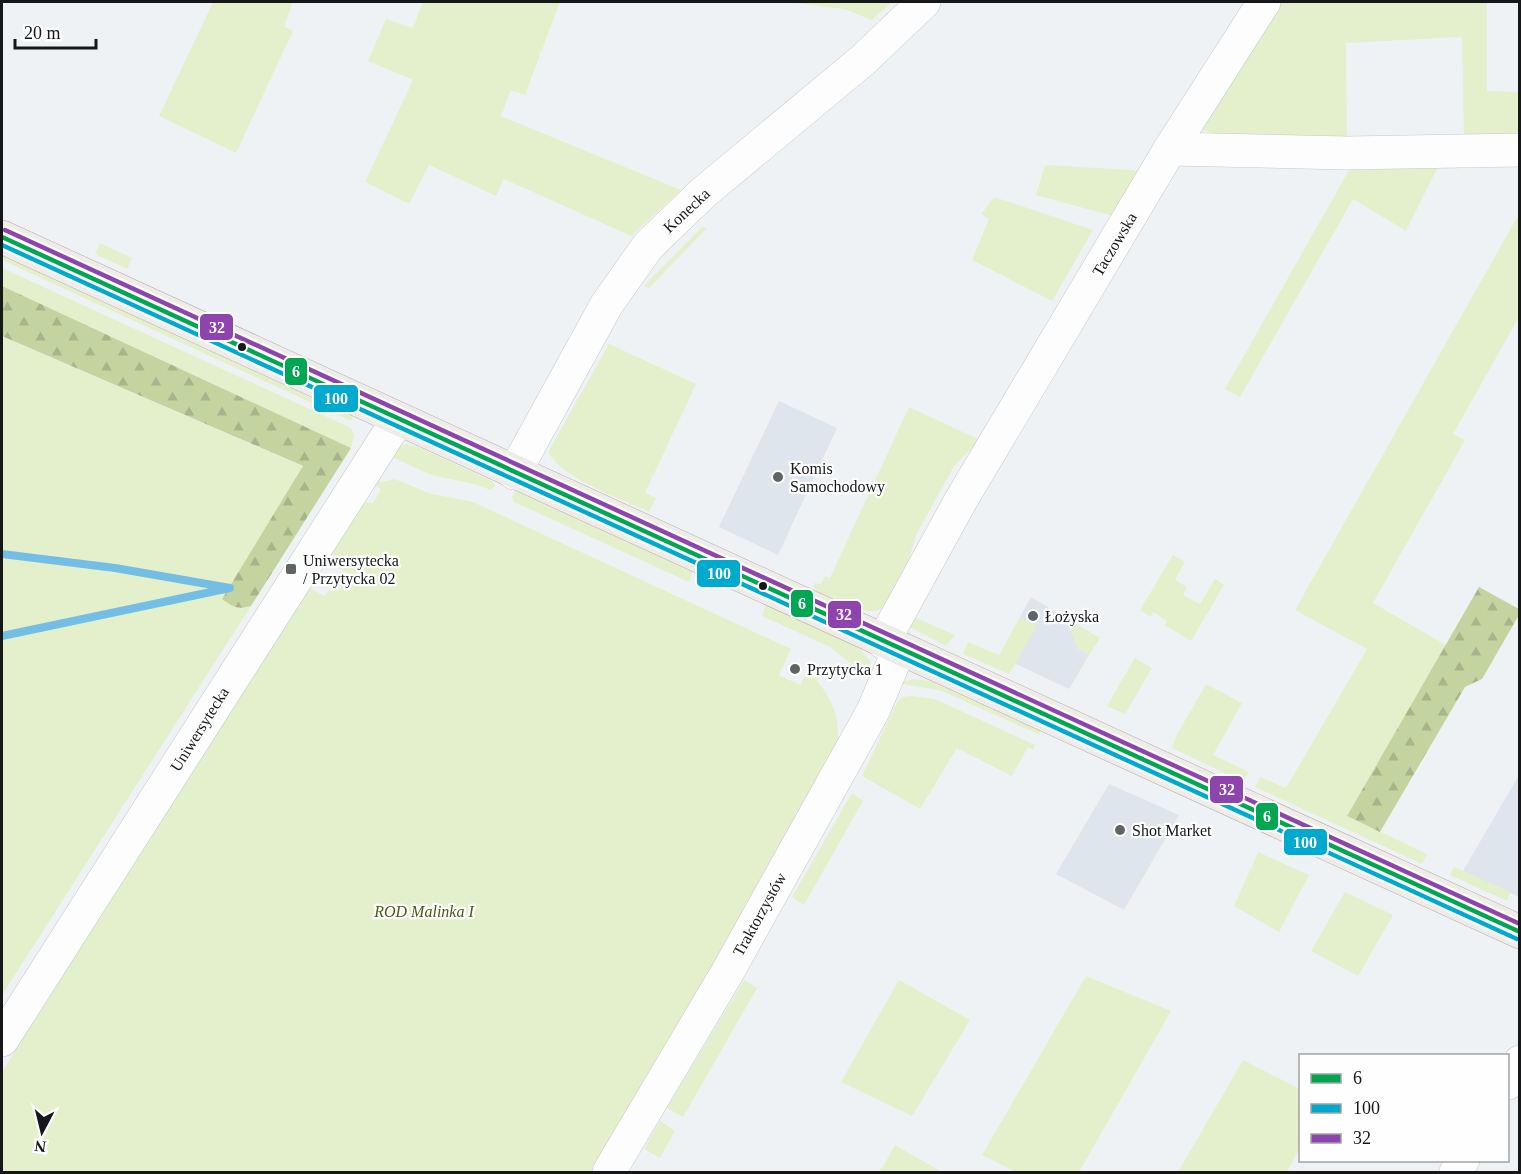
<svg xmlns="http://www.w3.org/2000/svg" width="1521" height="1174" viewBox="0 0 1521 1174" font-family="Georgia,serif">
	<style>
		.built { fill: #dee5ec }
		.green { fill: #e3f0cb }
		.forest { fill: url(#forest-firs) }
		.lines { fill: none; stroke-linecap: round; stroke-linejoin: round }
		.stream { stroke: #74bee6; stroke-width: 8 }
		.minor-casing { stroke: #c5c8ca; stroke-width: 34 }
		.major-casing { stroke: #b4ada9; stroke-width: 34 }
		.minor { stroke: #fdfdfd; stroke-width: 33 }
		.major { stroke: #efebe9; stroke-width: 33 }
		.bus-1-casing { stroke: #fefefe; stroke-width: 9 }
		.bus-2-casing { stroke: #fefefe; stroke-width: 9 }
		.bus-3-casing { stroke: #fefefe; stroke-width: 9 }
		.bus-1 { stroke: #00a651; stroke-width: 4.5 }
		.bus-2 { stroke: #00a9ce; stroke-width: 4.5 }
		.bus-3 { stroke: #8e44ad; stroke-width: 4.5 }
		.bus-dot { fill: #151718; stroke: #fefefe; stroke-width: 2 }
		.poi-dot { fill: #616465; stroke: #fefefe; stroke-width: 2 }
		.labels { text-anchor: middle; stroke-width: 4.5; stroke-linejoin: round; paint-order: stroke }
		.street-label { font-size: 16px; fill: #151718; stroke: #fefefe }
		.poi-label { font-size: 16px; fill: #151718; stroke: #fefefe; text-anchor: start }
		.park-label { font-size: 16px; font-style: italic; fill: #495915; stroke: #fefefe }
		.line-badge { stroke: #fefefe; stroke-width: 2 }
		.badge-label { font-size: 16px; text-anchor: middle; font-weight: bold; fill: #fff }
	</style>
	<defs>
		<pattern id="forest-firs" width="22" height="20" patternUnits="userSpaceOnUse" patternTransform="scale(1.5)"><rect width="22" height="20" fill="#c4d4a1"/><path d="M5 1l3.5 6h-7zM16 11l3.5 6h-7z" fill="#a8b58a"/></pattern>
	</defs>
	<rect width="100%" height="100%" fill="#eff2f4"/>
	<g class="built">
		<polygon points="779,401 837,428 778,555 719,527"/>
		<polygon points="1031,597 1066,618 1078,649 1089,655 1069,689 999,656"/>
		<polygon points="1519,775 1519,897 1463,871"/>
		<polygon points="1109,784 1179,815 1124,910 1056,874"/>
	</g>
	<g class="green">
		<polygon points="213,2 293,2 284,26 293,31 236,153 159,116"/>
		<polygon points="423,2 560,2 525,95 511,90 501,116 681,190 631,236 504,179 496,196 429,165 409,204 365,182 413,80 368,61 386,19 413,28"/>
		<polygon points="786,2 892,2 872,20 844,9"/>
		<polygon points="1274,2 1487,2 1487,91 1519,92 1519,138 1464,141 1462,37 1346,43 1347,144 1223,136 1195,128"/>
		<polygon points="1440,163 1406,231 1353,199 1240,397 1225,389 1352,165"/>
		<polygon points="1045,165 1131,170 1141,171 1113,216 1036,195"/>
		<polygon points="994,197 1093,230 1052,301 972,260 989,219 981,214"/>
		<polygon points="1519,214 1519,317 1453,434 1465,440 1373,603 1446,645 1347,816 1427,854 1422,864 1255,787 1260,777 1286,788 1367,649 1295,610"/>
		<polygon points="702,227 707,228 649,288 644,286"/>
		<polygon points="100,243 132,258 127,269 95,254"/>
		<polygon points="2,255 353,417 351,421 2,260"/>
		<polygon points="2,268 351,428 354,435 351,448 2,286"/>
		<polygon points="2,336 304,467 241,609 251,606 2,995"/>
		<path d="M 609,344 L 696,384 L 645,493 L 656,498 L 649,512 C 620,498 564,480 548,452 Z"/>
		<path d="M 909,407 L 980,440 L 954,466 L 916,535 L 907,566 L 884,608 C 864,618 828,602 813,587 L 814,583 L 821,584 L 825,576 L 830,578 Z"/>
		<polygon points="407,444 418,447 492,481 495,485 491,490 474,484 431,475 390,456 399,446"/>
		<path d="M 376,479 L 382,482 L 395,479 L 428,493 L 473,502 L 791,649 L 779,675 L 800,685 L 811,664 L 823,669 L 817,681 C 837,705 841,724 836,755 L 595,1172 L 2,1172 L 2,1072 L 305,592 L 311,589 L 325,596 L 328,591 L 339,590 L 348,573 L 340,569 L 332,553 L 362,502 L 373,503 L 381,490 L 375,483 Z"/>
		<polygon points="515,491 693,571 689,582 514,502 512,497"/>
		<polygon points="1173,555 1185,562 1175,580 1187,587 1183,595 1200,604 1215,579 1224,585 1191,641 1165,625 1167,621 1153,612 1151,617 1140,610"/>
		<polygon points="766,605 859,648 870,661 872,673 853,665 830,647 762,616"/>
		<polygon points="912,616 955,635 946,646 908,626"/>
		<polygon points="1020,617 1037,626 1009,674 963,654 968,642 999,655"/>
		<polygon points="1066,618 1100,638 1089,655 1078,649"/>
		<polygon points="1135,658 1152,668 1125,714 1107,706"/>
		<polygon points="913,679 930,681 1039,730 1040,735 942,691 899,683"/>
		<polygon points="1206,684 1242,703 1213,755 1249,772 1243,782 1172,748 1175,738"/>
		<polygon points="912,696 935,699 1035,745 1033,750 1028,747 1012,776 957,748 920,809 862,776 896,704 902,697"/>
		<polygon points="852,793 863,801 804,905 792,897"/>
		<polygon points="1258,852 1309,875 1279,932 1234,906"/>
		<polygon points="1454,867 1510,892 1507,901 1450,875"/>
		<polygon points="1345,892 1393,915 1358,976 1311,951"/>
		<polygon points="1086,976 1171,1011 1079,1172 1016,1172 982,1155"/>
		<polygon points="744,980 757,988 683,1117 667,1108"/>
		<polygon points="899,980 970,1020 912,1116 841,1082"/>
		<polygon points="1243,1060 1300,1089 1300,1148 1287,1172 1178,1172"/>
		<polygon points="660,1121 675,1131 660,1158 644,1149"/>
		<polygon points="895,1145 942,1172 880,1172"/>
	</g>
	<g class="forest">
		<path d="M 2,286 L 351,448 L 251,606 C 238,610 233,607 222,599 L 303,466 L 2,336 Z"/>
		<polygon points="1479,587 1519,609 1519,615 1482,679 1465,687 1380,832 1347,816"/>
	</g>
	<g class="lines">
		<polyline class="stream" points="2,554 115,568 230,588 2,636"/>
		<defs>
			<g id="minor">
				<polyline points="1170,149 1347,153 1520,150"/>
				<polyline points="514,473 607,304 648,246 703,193 863,60 924,2"/>
				<polyline points="883,642 961,500 1170,149 1264,2"/>
				<polyline points="2,1040 398,419"/>
				<polyline points="1508,1083 1520,1062"/>
				<polyline points="609,1172 727,973 873,711 899,650"/>
				<polyline points="1456,1172 1463,1160"/>
			</g>
			<polyline id="major" points="2,237 1520,932"/>
		</defs>
		<use href="#minor" class="minor-casing"/>
		<use href="#major" class="major-casing"/>
		<use href="#minor" class="minor"/>
		<use href="#major" class="major"/>
		<defs>
			<polyline id="bus-1" points="2,237 1520,932"/>
			<polyline id="bus-2" points="2,245 1517,939"/>
			<polyline id="bus-3" points="5,230 1520,924"/>
		</defs>
		<use href="#bus-1" class="bus-1-casing"/>
		<use href="#bus-2" class="bus-2-casing"/>
		<use href="#bus-3" class="bus-3-casing"/>
		<use href="#bus-1" class="bus-1"/>
		<use href="#bus-2" class="bus-2"/>
		<use href="#bus-3" class="bus-3"/>
	</g>
	<g class="bus-dot">
		<circle cx="242" cy="347" r="5"/>
		<circle cx="763" cy="586" r="5"/>
	</g>
	<g class="poi-dot">
		<circle cx="778" cy="477" r="6"/>
		<rect x="285" y="563" width="12" height="12" rx="3"/>
		<circle cx="1033" cy="616" r="6"/>
		<circle cx="795" cy="669" r="6"/>
		<circle cx="1120" cy="830" r="6"/>
	</g>
	<g class="labels">
		<g class="street-label">
			<text transform="translate(686 210) rotate(-43)" y="6">Konecka</text>
			<text transform="translate(1114 244) rotate(-59)" y="6">Taczowska</text>
			<text transform="translate(199 729) rotate(-58)" y="6">Uniwersytecka</text>
			<text transform="translate(759 914) rotate(-61)" y="6">Traktorzystów</text>
		</g>
		<g class="poi-label">
			<text x="790" y="474">Komis<tspan x="790" dy="18">Samochodowy</tspan></text>
			<text x="303" y="566">Uniwersytecka<tspan x="303" dy="18">/ Przytycka 02</tspan></text>
			<text x="1045" y="622">Łożyska</text>
			<text x="807" y="675">Przytycka 1</text>
			<text x="1132" y="836">Shot Market</text>
		</g>
		<g class="park-label">
			<text x="424" y="917">ROD Malinka I</text>
		</g>
	</g>
	<g class="line-badge">
		<rect x="199" y="313" width="35" height="28" rx="6" fill="#8e44ad"/>
		<rect x="284" y="357" width="24" height="29" rx="6" fill="#00a651"/>
		<rect x="313" y="384" width="46" height="29" rx="6" fill="#00a9ce"/>
		<rect x="696" y="559" width="45" height="29" rx="6" fill="#00a9ce"/>
		<rect x="790" y="589" width="24" height="29" rx="6" fill="#00a651"/>
		<rect x="827" y="600" width="35" height="29" rx="6" fill="#8e44ad"/>
		<rect x="1209" y="775" width="35" height="29" rx="6" fill="#8e44ad"/>
		<rect x="1255" y="802" width="24" height="29" rx="6" fill="#00a651"/>
		<rect x="1283" y="828" width="45" height="28" rx="6" fill="#00a9ce"/>
	</g>
	<g class="badge-label">
		<text x="217" y="333">32</text>
		<text x="296" y="377">6</text>
		<text x="336" y="404">100</text>
		<text x="719" y="579">100</text>
		<text x="802" y="609">6</text>
		<text x="844" y="620">32</text>
		<text x="1227" y="795">32</text>
		<text x="1267" y="822">6</text>
		<text x="1305" y="848">100</text>
	</g>
	<rect width="1521" height="1174" fill="none" stroke="#151718" stroke-width="6"/>
	<rect x="1299" y="1054" width="210" height="108" fill="#fefefe" stroke="#a1a2a2" stroke-width="1.5"/>
	<rect x="1311" y="1074" width="30" height="9" fill="#00a651" stroke="#a1a2a2" stroke-width="1.5"/>
	<text x="1353" y="1084" font-size="18" fill="#151718">6</text>
	<rect x="1311" y="1104" width="30" height="9" fill="#00a9ce" stroke="#a1a2a2" stroke-width="1.5"/>
	<text x="1353" y="1114" font-size="18" fill="#151718">100</text>
	<rect x="1311" y="1134" width="30" height="9" fill="#8e44ad" stroke="#a1a2a2" stroke-width="1.5"/>
	<text x="1353" y="1144" font-size="18" fill="#151718">32</text>
	<g transform="translate(42 1132) rotate(187)" stroke="#fefefe" stroke-width="4.5" paint-order="stroke">
	<path d="M0-4.5L10 22L0 15L-10 22Z" fill="#151718"/>
	<text y="-9" font-size="16" font-weight="bold" text-anchor="middle" fill="#151718">N</text>
	</g>
	<path d="M15 39v9h81v-9" fill="none" stroke="#151718" stroke-width="3"/>
	<text x="24" y="39" font-size="18" fill="#151718" stroke="#fefefe" stroke-width="4.5" paint-order="stroke">20 m</text>
</svg>
